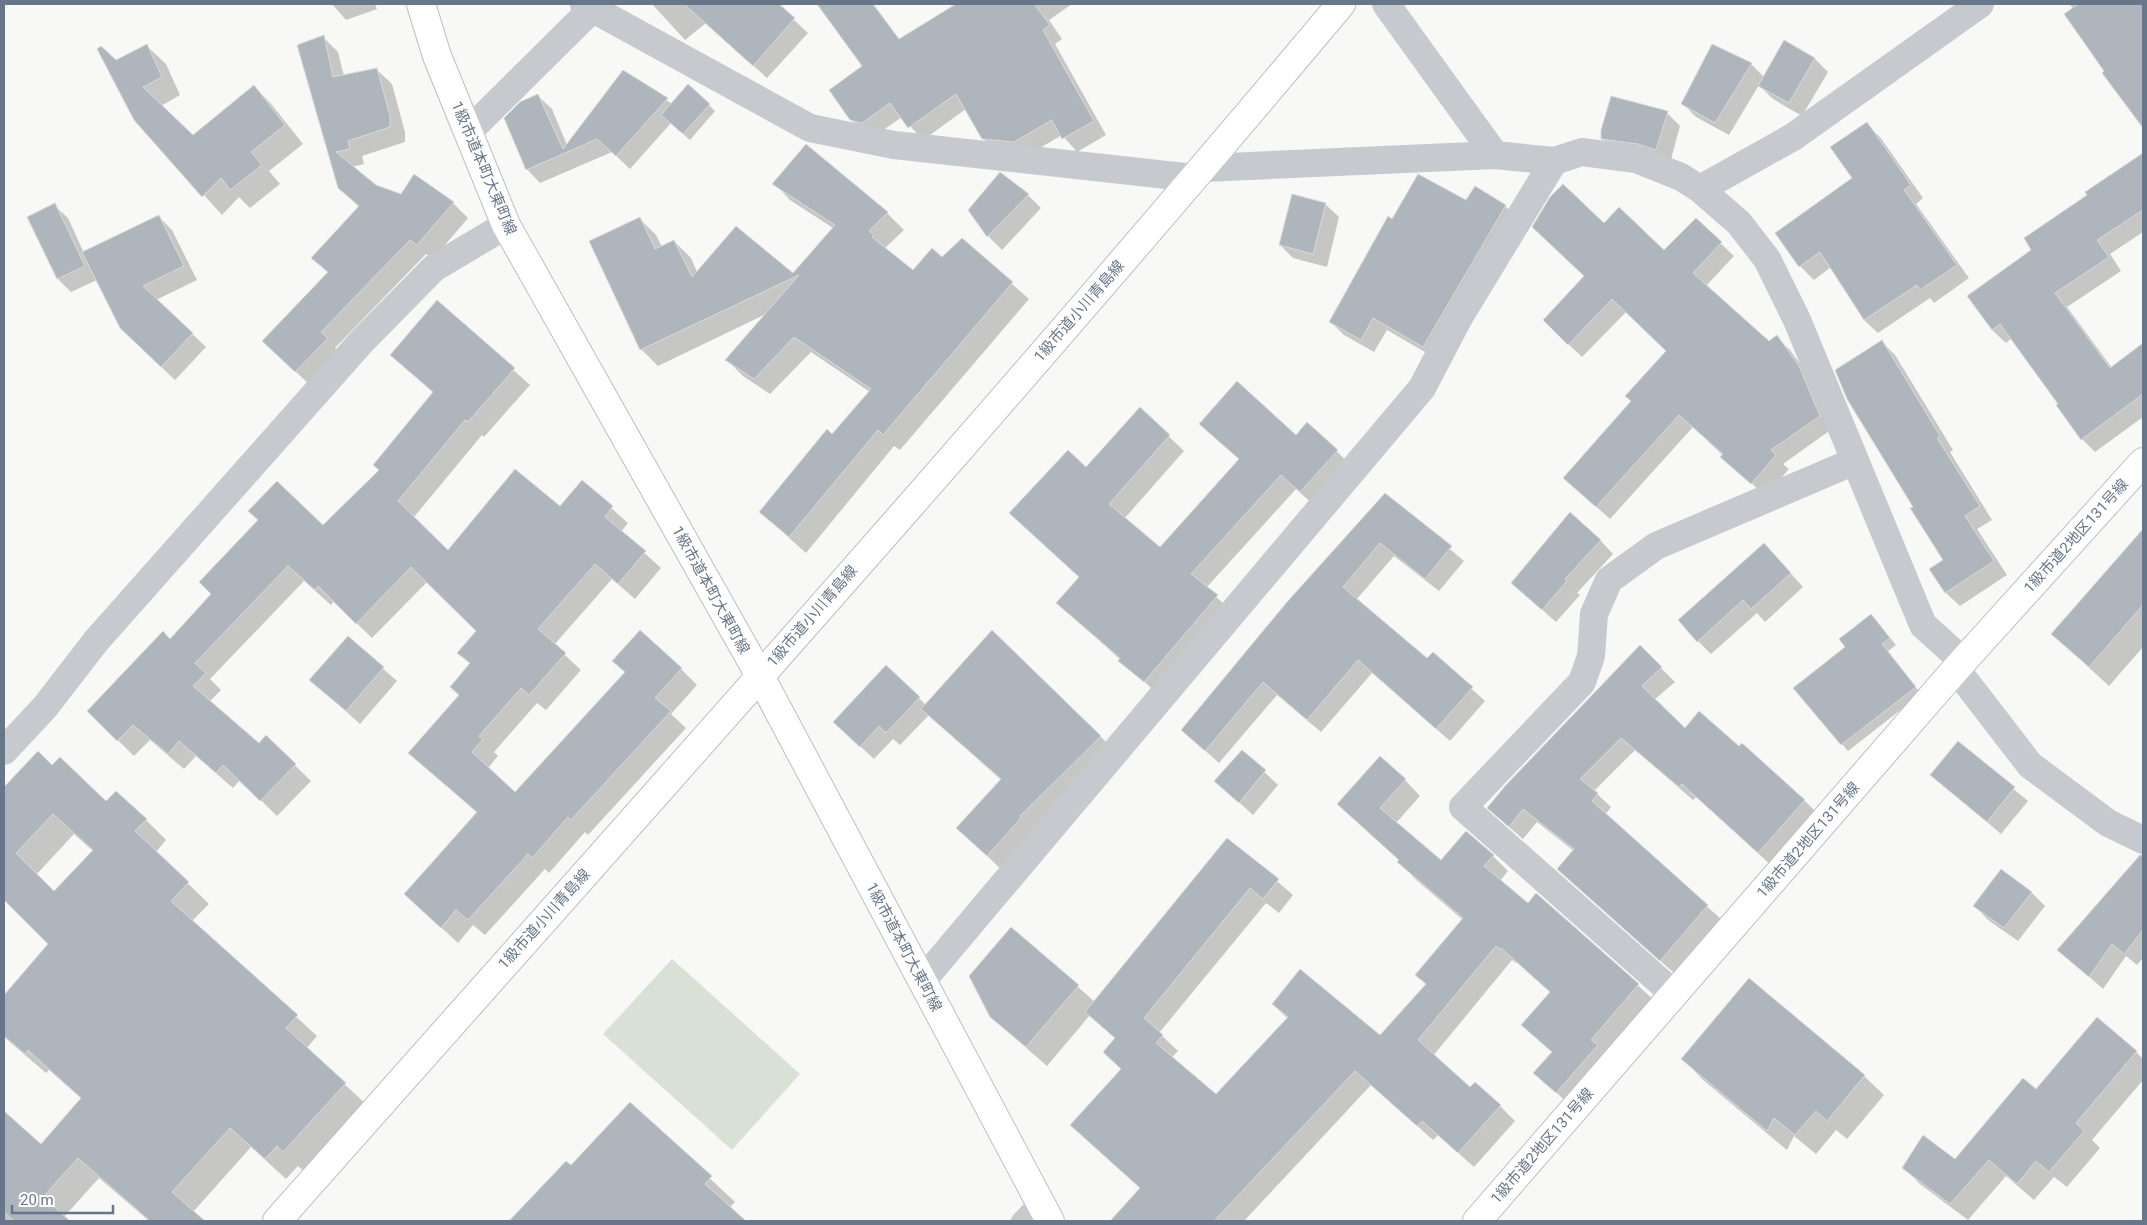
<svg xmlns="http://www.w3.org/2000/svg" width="2147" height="1225" viewBox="0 0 2147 1225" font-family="Roboto,'Noto Sans JP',sans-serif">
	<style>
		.green { fill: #d9e1d7 }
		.shadow { fill: #0003; fill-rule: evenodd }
		.building { fill: #aeb5bc; stroke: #dadad8; fill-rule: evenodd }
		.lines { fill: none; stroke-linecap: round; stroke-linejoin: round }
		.secondary-casing { stroke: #bbbfc4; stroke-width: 30 }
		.lane { stroke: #c6c9cd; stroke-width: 18 }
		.street { stroke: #c6c9cd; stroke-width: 28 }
		.secondary { stroke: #fff; stroke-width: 28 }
		.labels { text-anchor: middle; stroke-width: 5; stroke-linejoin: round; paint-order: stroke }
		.street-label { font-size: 15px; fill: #677688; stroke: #fff }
	</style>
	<rect width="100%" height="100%" fill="#f8f9f6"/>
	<polygon class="green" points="672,959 800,1074 732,1150 603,1034"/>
	<g class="shadow">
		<polygon points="332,4 375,4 377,9 346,20"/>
		<polygon points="652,4 777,4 808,33 767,78 706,23 685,40"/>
		<polygon points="957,4 1072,4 1049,20 1062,39 1055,44 1106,135 1077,152 1062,135 1028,155 996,152 983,138 966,109 923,140 902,117 876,135 865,133 851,119"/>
		<polygon points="2070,4 2143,4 2143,124 2137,118"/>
		<polygon points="323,37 338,52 344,76 376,69 392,84 405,132 405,142 362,156 364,164 352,167 376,186 401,196 453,203 468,218 433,259 426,254 335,348 342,354 311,386 278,355 328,273 313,258 359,207 339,187"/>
		<polygon points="1785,41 1815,59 1828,72 1802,116 1773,99 1759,85 1729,135 1696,117 1682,103 1751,64 1764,77"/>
		<polygon points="147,46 166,64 180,95 161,106 193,137 254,86 272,105 303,144 269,171 280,184 250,208 239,197 222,215 135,119 115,62"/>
		<polygon points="624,71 672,104 709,105 715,111 690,140 671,123 630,169 612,152 540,183 527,169 538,96 552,109 567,145"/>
		<polygon points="1667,113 1680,126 1670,163 1616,152 1602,138"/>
		<polygon points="1866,124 1880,137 1923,198 1916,204 1969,278 1934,303 1930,298 1878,333 1864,320 1831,267 1814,280 1800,266 1776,233 1853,178"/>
		<polygon points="806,146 887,213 904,230 885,248 913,272 942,259 962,240 1029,299 900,450 894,446 806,553 760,512 832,436 870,392 811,352 770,394 743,376 727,360 766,314 658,366 641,349 590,242 640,219 656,235 662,247 674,241 691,258 697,272 793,275 833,228 790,200 774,183"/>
		<polygon points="2135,160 2143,169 2143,232 2110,254 2121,271 2067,307 2112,368 2143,345 2143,417 2095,452 2082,439 2060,404 2012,338 2006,343 1992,330 2033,250 2089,196"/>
		<polygon points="1028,195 1041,208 1002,250 988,236 969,210"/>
		<polygon points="1467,202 1505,206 1519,219 1437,359 1387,330 1374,352 1344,335 1331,322 1392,220"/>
		<polygon points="1325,204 1339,217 1327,267 1293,258 1280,245"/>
		<polygon points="54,205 68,218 84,253 159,217 172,230 197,280 156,300 206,347 175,380 135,342 97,280 71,292 58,279 29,217"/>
		<polygon points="1696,220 1734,256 1706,286 1769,343 1776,337 1790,350 1812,380 1832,429 1783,464 1789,469 1765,496 1693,427 1610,519 1564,478 1632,401 1667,351 1626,312 1582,357 1558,334 1586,276 1604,225 1664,252"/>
		<polygon points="437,302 530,385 484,437 482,435 414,517 448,551 560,508 582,482 628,523 621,532 661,568 635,599 612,579 554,645 581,670 546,710 537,703 494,752 498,756 488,768 515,793 626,673 613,661 681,669 697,685 671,714 686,728 588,835 585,832 549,873 545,869 485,935 473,925 458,943 405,894 477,813 410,753 460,695 470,664 459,653 477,631 427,582 372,638 334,601 331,605 304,581 210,679 221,690 209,702 259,745 266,737 311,781 277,816 240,780 233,788 196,756 184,769 150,740 134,756 88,711 170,640 323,527 380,471 434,393 392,355"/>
		<polygon points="1882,342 1895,355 1953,450 1950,452 1992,520 1977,529 2007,575 1960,606 1946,593 1931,569 1945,560 1915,507"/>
		<polygon points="1140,409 1184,451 1124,519 1160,548 1240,460 1200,424 1296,437 1308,424 1352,466 1315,506 1296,489 1206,588 1232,611 1160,696 1058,603 1080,577 1086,469"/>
		<polygon points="1385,494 1464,561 1439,591 1394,556 1356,600 1427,660 1433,654 1485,701 1450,741 1372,673 1321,732 1277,695 1219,763 1182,730"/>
		<polygon points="2143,530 2143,647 2109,686 2052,634"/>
		<polygon points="1600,540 1613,554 1577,593 1580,595 1556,622 1512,583"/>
		<polygon points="1777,558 1803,587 1765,622 1757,613 1711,654 1698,641"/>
		<polygon points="1877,622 1896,645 1888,651 1921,694 1848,751 1795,688"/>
		<polygon points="348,638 397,681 360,724 311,680"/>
		<polygon points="1640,647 1675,682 1654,700 1685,730 1804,800 1818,814 1772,866 1696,797 1693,800 1635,750 1594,791 1611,807 1605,815 1721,919 1674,973 1558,869 1574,851 1537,822 1523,839 1502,821"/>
		<polygon points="887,667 926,705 1100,736 1119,755 1006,874 958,828 1001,780 929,715 900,745 893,739 874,759 848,735"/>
		<polygon points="1958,743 2028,801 2001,834 1932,775"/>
		<polygon points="1242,751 1278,785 1253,815 1216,781"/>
		<path d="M 53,767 L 106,803 L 146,820 L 166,840 L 156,852 L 209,904 L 192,921 L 317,1036 L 306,1049 L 366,1104 L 305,1172 L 298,1166 L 286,1179 L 251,1147 L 193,1212 L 202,1221 L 149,1221 L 99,1178 L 63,1218 L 67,1221 L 4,1221 L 4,1113 L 41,1146 L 82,1099 L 49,1070 L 46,1073 L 4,1037 L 4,997 L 50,944 L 4,899 L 4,783 L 6,786 ZM 74,834 L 94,852 L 54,893 L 36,875 Z"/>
		<polygon points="1405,780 1420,796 1396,823 1441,861 1493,856 1508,871 1500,881 1528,905 1537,895 1654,1000 1572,1107 1535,1073 1553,1053 1538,1040 1551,993 1517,962 1516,963 1512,960 1433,1056 1470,1089 1500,1106 1515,1121 1474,1167 1438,1135 1433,1140 1371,1085 1244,1221 1129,1221 1120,1212 1141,1188 1071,1125 1122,1070 1116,1039 1090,1015 1047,1066 991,1017 1011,928 1095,1002 1228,839 1293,895 1279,913 1266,903 1159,1033 1178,1051 1171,1058 1216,1096 1288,1019 1273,1004 1380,1037 1427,985 1463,920 1414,878 1400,861 1354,819"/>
		<polygon points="2140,856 2143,856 2143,958 2137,965 2126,956 2103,989 2059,950"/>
		<polygon points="2032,893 2045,906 2018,941 1988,920 1975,906"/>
		<polygon points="2136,1052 2143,1059 2143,1080 2092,1140 2100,1148 2067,1187 2054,1177 2034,1200 2006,1176 1968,1220 1920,1184 1903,1167 1955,1161 2036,1091"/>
		<polygon points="1683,1059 1864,1076 1884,1095 1847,1139 1836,1130 1816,1154 1794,1136 1787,1150 1702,1079"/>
		<polygon points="630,1103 735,1202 729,1208 744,1221 511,1221 566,1162 571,1167"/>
	</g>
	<g class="building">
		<polygon points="684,4 779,4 795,18 753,66"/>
		<polygon points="817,4 873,4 899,39 956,4 1034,4 1050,25 1043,30 1094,121 1062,139 1052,120 1014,142 982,139 956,94 908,128 890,103 862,123 850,120 829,90 862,66"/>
		<polygon points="2078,4 2143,4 2143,128 2102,73 2104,71 2064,14"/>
		<polygon points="324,35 333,77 377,68 390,116 390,127 348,141 350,149 336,152 376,185 401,194 414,174 454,202 417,245 410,240 321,332 328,338 295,372 262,341 328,272 311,258 359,206 338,188 297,45"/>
		<polygon points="1784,40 1815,58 1789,103 1758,86"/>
		<polygon points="147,44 162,77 143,87 193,135 254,85 285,125 251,152 262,165 230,190 221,178 202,197 134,120 97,49 101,46 116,60"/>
		<polygon points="1712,44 1752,63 1715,123 1681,104"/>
		<polygon points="623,70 668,98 616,156 597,139 526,170 504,118 520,102 538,94 563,149"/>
		<polygon points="688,84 710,104 683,134 661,115"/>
		<polygon points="1611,96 1668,111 1656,150 1638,144 1601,139 1601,130"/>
		<polygon points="1867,122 1911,185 1904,190 1957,265 1920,290 1917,285 1864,320 1820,252 1799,267 1775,233 1852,178 1830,147"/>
		<polygon points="806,144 888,212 869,231 874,235 872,237 913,270 932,248 942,257 962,238 1013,282 883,435 878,430 789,537 759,512 827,429 832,434 871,389 794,337 754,379 725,360 799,275 640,350 589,241 640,217 655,249 674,240 692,277 736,226 793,273 835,225 772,184"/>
		<polygon points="2143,153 2143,210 2097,240 2109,257 2055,293 2110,368 2143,343 2143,394 2081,440 2056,405 2058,404 2000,324 1992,330 1967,296 2031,250 2024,238 2087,195 2085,192"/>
		<polygon points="1000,172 1029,194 987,237 968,210"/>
		<polygon points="1418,174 1466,200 1475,186 1506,205 1423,347 1373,318 1361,340 1329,322 1388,216 1392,219"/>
		<polygon points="1563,184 1604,223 1619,207 1664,250 1696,218 1722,242 1693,273 1769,341 1777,335 1799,366 1820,416 1771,450 1776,455 1751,484 1720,457 1723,454 1679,415 1596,507 1563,478 1631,401 1625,396 1666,351 1612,299 1568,345 1543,320 1584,276 1532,227 1550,197"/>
		<polygon points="1292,194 1326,203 1313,254 1279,245"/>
		<polygon points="55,203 85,266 57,279 27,217"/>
		<polygon points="159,215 184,266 143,286 193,333 161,367 120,328 82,252"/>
		<polygon points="437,300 515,368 468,422 465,420 398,501 448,550 515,469 560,506 582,480 613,506 605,517 646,551 618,584 595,564 538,629 566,653 529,695 521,688 479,736 483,739 472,752 515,792 625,672 612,661 640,630 682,668 655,698 671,711 571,820 568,817 532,858 528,854 468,920 456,910 441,928 404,894 477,812 408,753 459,695 450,687 470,663 457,653 476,631 411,567 356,624 318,586 315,590 288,566 195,663 206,673 193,686 259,743 266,735 296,764 260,801 223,765 216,773 179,741 168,754 133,725 117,741 87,711 163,631 170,639 211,594 199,582 258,520 248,511 277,481 323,525 379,470 373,465 433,392 390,355"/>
		<polygon points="1882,340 1940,436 1937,438 1980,506 1965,516 1994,561 1945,593 1929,569 1943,560 1910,508 1913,507 1847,399 1835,370"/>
		<polygon points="1237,381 1296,435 1307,422 1338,450 1300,492 1281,475 1191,574 1218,595 1144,682 1118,661 1120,658 1056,603 1079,577 1009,513 1068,450 1086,467 1140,407 1170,435 1109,504 1160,547 1239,459 1199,424"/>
		<polygon points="1385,493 1452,546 1425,579 1380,543 1343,587 1427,658 1433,652 1473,687 1436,729 1358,660 1307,720 1263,682 1205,751 1181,730 1287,602"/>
		<polygon points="1570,512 1601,540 1565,579 1567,581 1542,610 1511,583"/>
		<polygon points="2143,529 2143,605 2089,667 2051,634"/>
		<polygon points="1764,543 1791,573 1751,609 1743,600 1697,642 1678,620"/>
		<polygon points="1871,614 1890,638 1882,644 1916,687 1841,745 1793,688 1845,647 1839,639"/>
		<polygon points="992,630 1101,736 1020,816 1021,818 987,856 956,828 1001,779 921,709"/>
		<polygon points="348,636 384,667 346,711 309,680"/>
		<polygon points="1640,645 1662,667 1642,686 1685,728 1699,711 1739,746 1742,743 1805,800 1758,853 1682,784 1679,787 1621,738 1580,779 1598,793 1592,801 1708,905 1660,961 1557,869 1574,849 1523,809 1509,827 1487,808 1506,785"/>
		<polygon points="886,665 920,697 886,733 879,726 860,747 833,722"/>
		<polygon points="1958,741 2015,787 1987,822 1930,775"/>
		<polygon points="1242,750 1266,770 1239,803 1214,781"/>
		<path d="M 38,751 L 52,765 L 60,757 L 106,801 L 116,791 L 147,819 L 135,831 L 189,882 L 171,901 L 298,1015 L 286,1028 L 346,1083 L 283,1152 L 277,1146 L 265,1159 L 230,1128 L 172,1192 L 205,1221 L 150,1221 L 78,1158 L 43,1197 L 70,1221 L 14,1221 L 4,1212 L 4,1111 L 41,1144 L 81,1098 L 28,1050 L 25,1054 L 4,1036 L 4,995 L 48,944 L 4,900 L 4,787 ZM 53,814 L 93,850 L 54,891 L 16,853 Z"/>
		<polygon points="1380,756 1406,779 1380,808 1441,860 1466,831 1494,855 1484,866 1528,903 1536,893 1639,984 1591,1040 1598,1045 1556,1093 1533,1073 1552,1052 1521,1025 1550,992 1501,948 1500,949 1496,946 1418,1040 1470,1087 1475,1082 1501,1105 1458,1153 1422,1121 1417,1126 1355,1071 1214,1221 1110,1221 1140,1188 1070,1125 1121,1069 1103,1052 1115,1038 1085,1012 1227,838 1279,879 1263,899 1250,888 1144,1018 1163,1035 1156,1043 1216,1094 1288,1017 1272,1004 1300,969 1380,1035 1426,984 1415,975 1463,918 1397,862 1399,860 1337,804"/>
		<polygon points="2140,855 2143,855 2143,930 2124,954 2112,944 2089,977 2057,950"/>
		<polygon points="2001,869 2032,892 2004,928 1973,906"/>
		<polygon points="1011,927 1079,985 1026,1047 990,1017 969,976"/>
		<polygon points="1749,978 1865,1075 1827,1121 1816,1111 1795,1135 1774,1118 1767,1131 1681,1059"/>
		<polygon points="2097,1017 2137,1051 2076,1123 2084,1131 2049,1172 2036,1161 2017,1184 1989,1160 1950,1204 1902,1168 1923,1135 1955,1159 2023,1078 2036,1089"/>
		<polygon points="630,1102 712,1176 705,1184 746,1221 509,1221 566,1161 571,1165"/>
	</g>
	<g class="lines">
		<defs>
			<g id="secondary">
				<polyline points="421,4 437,56 506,225 760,676 1050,1221"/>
				<path d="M 277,1221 C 634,818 995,417 1341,4"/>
				<polyline points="1477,1221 1956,669 2143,462"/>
			</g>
		</defs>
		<use href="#secondary" class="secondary-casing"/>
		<polyline class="lane" points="1020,1221 1039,1201"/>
		<g class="street">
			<polyline points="584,4 810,128 894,145 1194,178"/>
			<polyline points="1386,4 1495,155"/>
			<polyline points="468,132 597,4"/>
			<polyline points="1204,168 1495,155 1554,161 1582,152 1636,159 1681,177 1700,189 1739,223 1767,259 1797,320 1923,625 1964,662"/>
			<polyline points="1700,189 1793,137 1980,4"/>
			<polyline points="1956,669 2030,765 2108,823 2143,840"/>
			<polyline points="4,751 45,707 96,641 362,341 434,268 506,225"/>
			<polyline points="922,981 1422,388 1458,319 1554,161"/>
			<polyline points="1674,994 1463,807 1582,682 1591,656 1594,614 1609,580 1656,546 1855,461"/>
		</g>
		<use href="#secondary" class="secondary"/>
	</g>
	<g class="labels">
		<g class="street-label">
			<text transform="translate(484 168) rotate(67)" y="5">1級市道本町大東町線</text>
			<text transform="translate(1079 311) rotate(-49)" y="5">1級市道小川青島線</text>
			<text transform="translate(2076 536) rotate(-48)" y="5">1級市道2地区131号線</text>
			<text transform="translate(711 590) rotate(61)" y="5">1級市道本町大東町線</text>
			<text transform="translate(812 616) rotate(-49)" y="5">1級市道小川青島線</text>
			<text transform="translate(1808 840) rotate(-49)" y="5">1級市道2地区131号線</text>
			<text transform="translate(544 919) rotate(-48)" y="5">1級市道小川青島線</text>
			<text transform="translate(904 947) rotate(62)" y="5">1級市道本町大東町線</text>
			<text transform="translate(1542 1146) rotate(-49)" y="5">1級市道2地区131号線</text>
		</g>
	</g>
	<rect width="2147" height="1225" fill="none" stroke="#677688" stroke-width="10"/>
	<path d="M12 1205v8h101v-8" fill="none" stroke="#677688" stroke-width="2.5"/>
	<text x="20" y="1205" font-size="15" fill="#677688" stroke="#ffffff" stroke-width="4" paint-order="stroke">20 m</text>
</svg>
